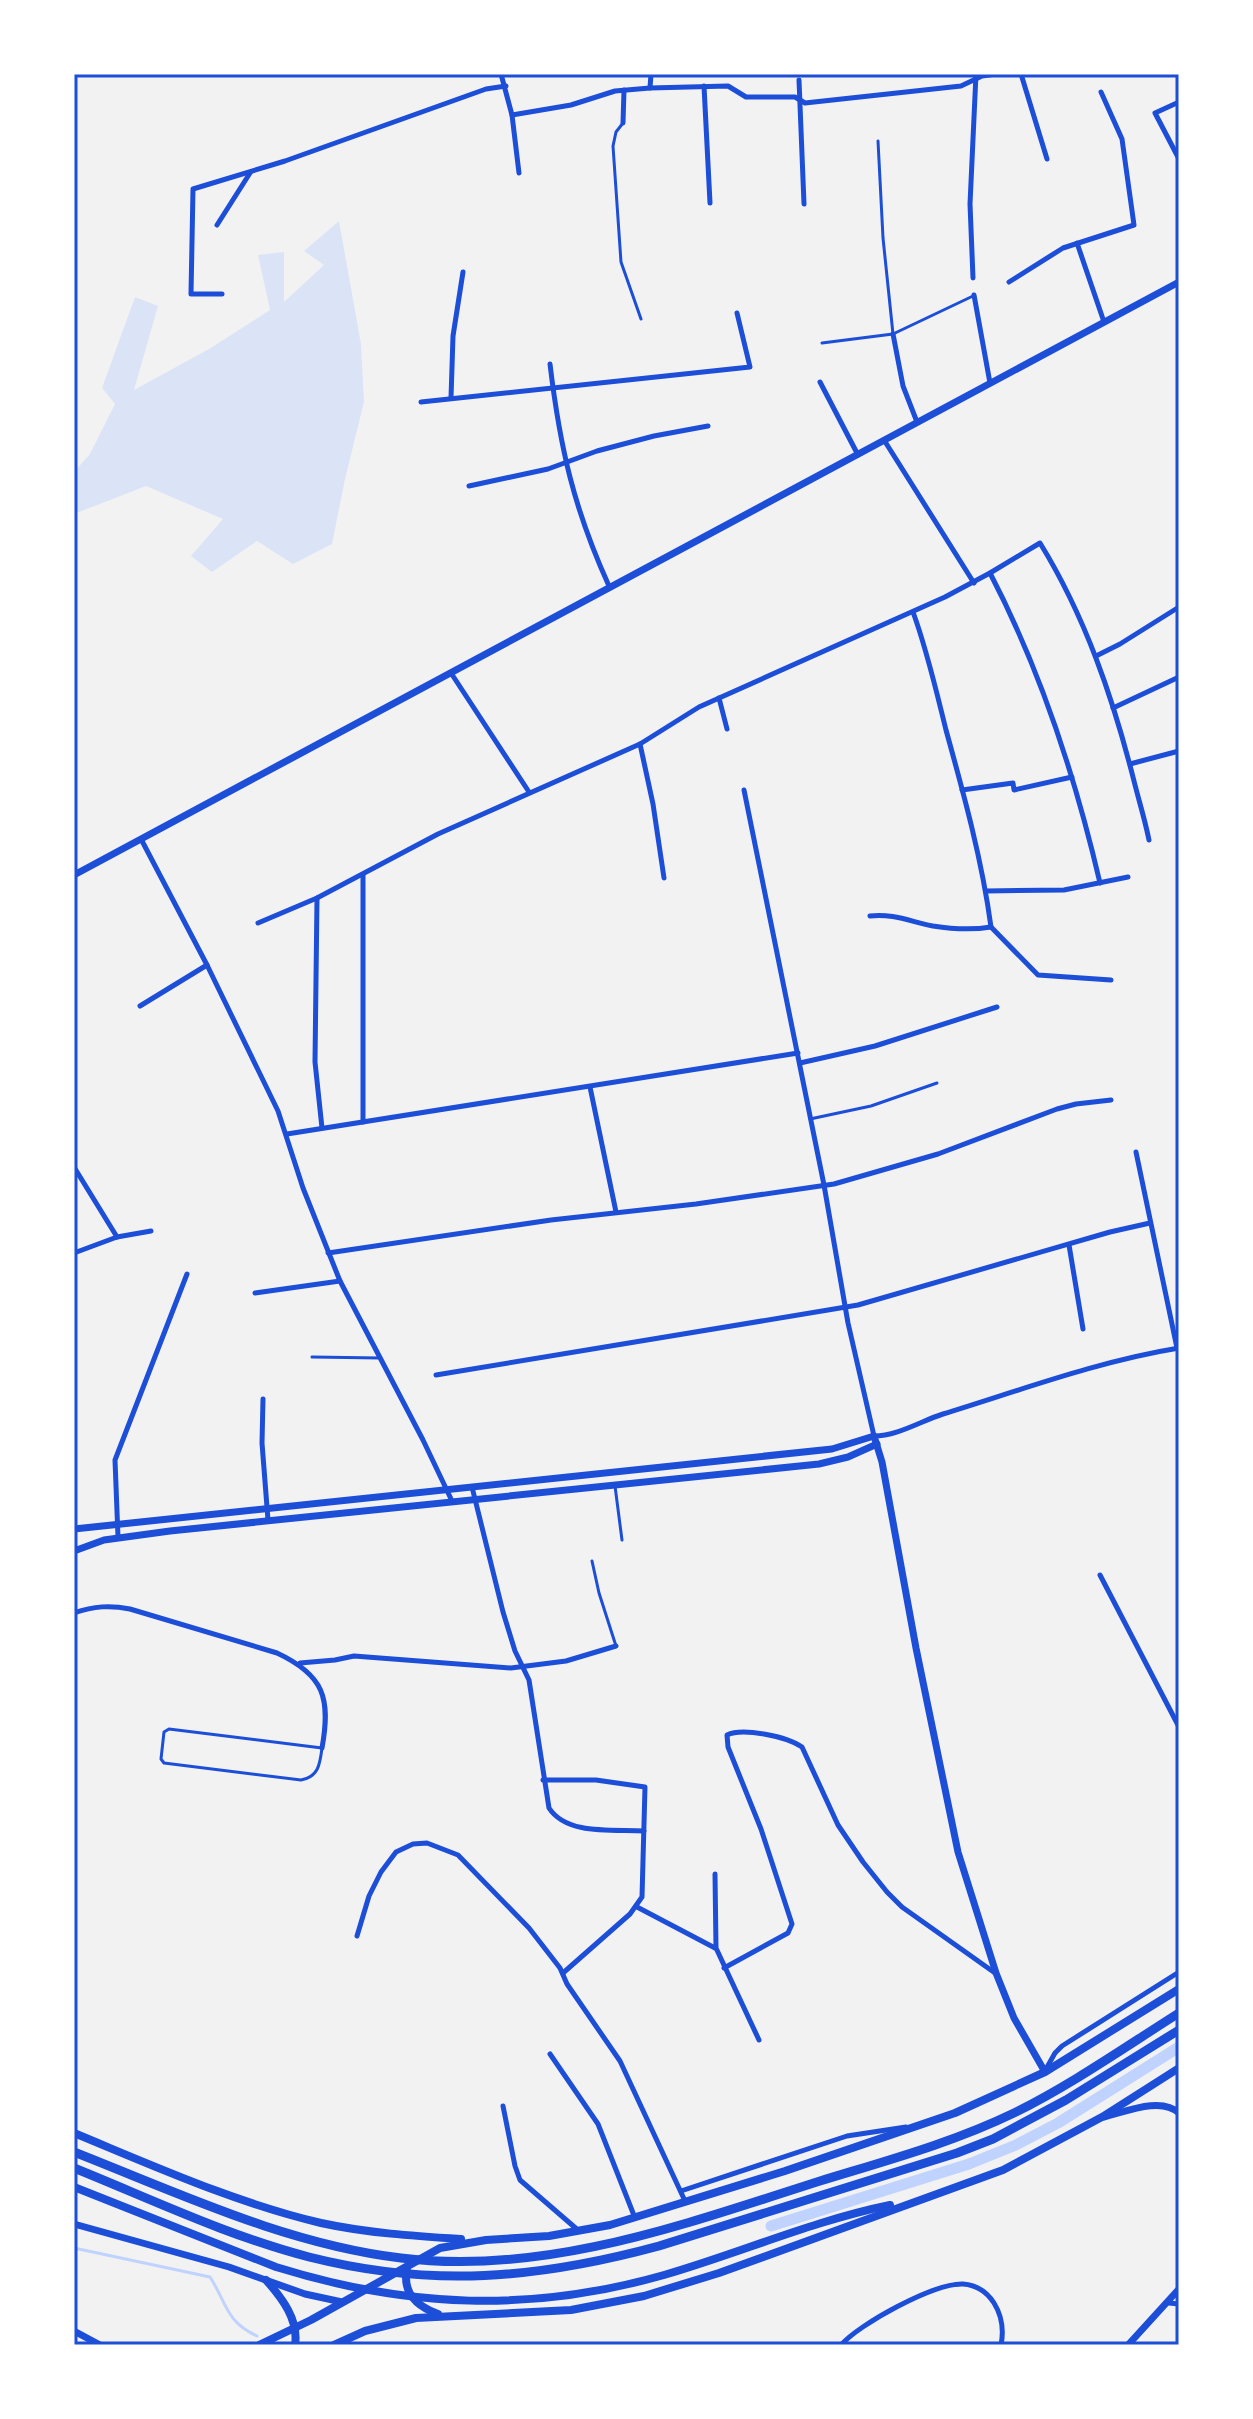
<svg xmlns="http://www.w3.org/2000/svg" width="1253" height="2419" viewBox="0 0 1253 2419" font-family="'Noto Sans',sans-serif">
	<style>
		.green { fill: #dbe4f7 }
		.lines { fill: none; stroke-linecap: round; stroke-linejoin: round }
		.stream { stroke: #bfd3fe; stroke-width: 3 }
		.canal { stroke: #bfd3fe; stroke-width: 11 }
		.service { stroke: #1d4ed8; stroke-width: 3 }
		.minor { stroke: #1d4ed8; stroke-width: 5 }
		.tertiary { stroke: #1d4ed8; stroke-width: 7 }
		.secondary { stroke: #1d4ed8; stroke-width: 7 }
		.primary { stroke: #1d4ed8; stroke-width: 8 }
		.trunk { stroke: #1d4ed8; stroke-width: 9 }
		.neatline { fill: none; stroke: #1d4ed8; stroke-width: 3 }
	</style>
	<rect width="100%" height="100%" fill="#f2f2f2"/>
	<polygon class="green" points="339,221 361,344 364,402 345,479 332,544 293,564 257,541 212,572 191,556 223,519 146,486 74,514 74,472 90,454 115,404 102,388 135,297 158,306 134,390 209,349 270,310 258,255 284,252 284,302 324,265 304,251"/>
	<g class="lines">
		<path class="stream" d="M 74,2248 L 210,2277 C 227,2303 225,2321 257,2336"/>
		<polyline class="canal" points="771,2226 969,2164 1016,2145 1058,2123 1179,2047"/>
		<g class="service">
			<polyline points="623,123 616,132 613,146 621,262 641,319"/>
			<polyline points="878,141 883,238 893,334"/>
			<polyline points="822,343 893,334 973,296"/>
			<polyline points="810,1119 871,1106 937,1083"/>
			<polyline points="312,1357 380,1358"/>
			<polyline points="615,1486 622,1540"/>
			<polyline points="592,1561 599,1593 616,1646"/>
			<path d="M 169,1729 L 322,1748 C 320,1763 319,1777 301,1780 L 164,1763 L 161,1759 L 164,1732 Z"/>
		</g>
		<g class="minor">
			<polyline points="501,74 512,115 519,173"/>
			<polyline points="1021,74 1047,159"/>
			<polyline points="799,80 804,204"/>
			<polyline points="704,86 710,203"/>
			<polyline points="650,88 651,74"/>
			<polyline points="1179,102 1155,113 1179,159"/>
			<polyline points="512,115 571,105 615,91 650,88 728,86 746,97 795,97 805,103 961,86 982,76 996,74"/>
			<polyline points="623,123 624,90"/>
			<polyline points="217,225 250,173"/>
			<polyline points="1077,243 1104,322"/>
			<polyline points="973,278 970,204 976,74"/>
			<polyline points="1009,282 1063,248 1134,225 1122,139 1101,92"/>
			<polyline points="222,294 191,294 193,189 285,161 486,89 506,86"/>
			<polyline points="974,295 990,383"/>
			<polyline points="893,334 903,386 917,422"/>
			<path d="M 550,364 C 560,448 574,509 609,586"/>
			<polyline points="820,382 858,455"/>
			<polyline points="451,398 453,336 463,272"/>
			<polyline points="421,402 750,367 737,313"/>
			<polyline points="884,440 974,583"/>
			<polyline points="469,486 548,469 597,451 654,436 708,426"/>
			<path d="M 990,573 C 1041,671 1075,776 1100,883"/>
			<path d="M 913,612 C 927,650 936,690 946,730 C 964,795 982,860 991,927"/>
			<polyline points="1096,656 1120,644 1179,607"/>
			<polyline points="451,673 529,792"/>
			<polyline points="719,698 727,729"/>
			<polyline points="1113,708 1179,677"/>
			<polyline points="640,744 653,804 664,878"/>
			<polyline points="1130,764 1179,751"/>
			<path d="M 744,790 L 824,1185 L 848,1323 L 874,1436 C 897,1436 921,1421 943,1414 C 1021,1390 1099,1361 1179,1348"/>
			<polyline points="962,790 1013,783 1014,790 1072,777"/>
			<polyline points="141,839 207,965 278,1111 303,1188 340,1281 423,1440 452,1501"/>
			<polyline points="986,891 1064,890 1128,877"/>
			<polyline points="317,898 315,1062 322,1128"/>
			<path d="M 870,916 C 892,913 912,922 933,926 C 952,929 973,930 991,927"/>
			<path d="M 258,923 L 317,898 L 438,834 L 640,744 L 699,707 L 945,597 L 990,573 L 1040,543 C 1085,616 1113,698 1134,781 C 1139,801 1145,820 1149,840"/>
			<polyline points="991,927 1038,975 1111,980"/>
			<polyline points="140,1006 207,965"/>
			<polyline points="800,1063 875,1046 997,1007"/>
			<polyline points="590,1087 616,1212"/>
			<polyline points="363,1122 363,875"/>
			<polyline points="287,1134 798,1053"/>
			<polyline points="1136,1152 1177,1348"/>
			<polyline points="74,1167 117,1237"/>
			<polyline points="1069,1245 1083,1329"/>
			<polyline points="74,1253 117,1237 151,1231"/>
			<polyline points="328,1253 551,1220 696,1204 834,1184 938,1154 1057,1109 1076,1104 1111,1100"/>
			<polyline points="255,1293 340,1281"/>
			<polyline points="436,1375 858,1305 1110,1232 1150,1223"/>
			<polyline points="263,1399 262,1443 268,1520"/>
			<path d="M 472,1487 L 503,1612 L 515,1651 L 529,1680 L 549,1808 C 567,1836 615,1829 644,1831"/>
			<polyline points="118,1537 115,1460 187,1274"/>
			<polyline points="1100,1575 1179,1727"/>
			<path d="M 74,1613 C 94,1606 110,1605 130,1609 L 277,1653 C 324,1675 331,1698 322,1748"/>
			<polyline points="300,1663 335,1660 354,1656 511,1668 566,1661 616,1646"/>
			<polyline points="543,1780 596,1780 645,1787 642,1897 630,1914 563,1973"/>
			<polyline points="715,1874 716,1948 759,2040"/>
			<polyline points="637,1907 715,1948"/>
			<polyline points="357,1936 369,1896 381,1872 396,1852 413,1844 427,1843 458,1855 529,1928 560,1968 567,1984 620,2061 685,2201"/>
			<path d="M 724,1968 L 788,1933 L 792,1924 L 761,1829 L 728,1747 L 727,1735 C 743,1727 788,1737 802,1747 L 838,1825 L 863,1862 L 887,1892 L 902,1907 L 995,1973"/>
			<polyline points="550,2054 598,2124 635,2218"/>
			<polyline points="1046,2069 1055,2053 1062,2046 1179,1972"/>
			<polyline points="503,2106 515,2166 520,2180 579,2231"/>
			<polyline points="681,2191 847,2136 906,2127"/>
			<polyline points="1169,2303 1179,2304"/>
			<path d="M 841,2345 C 859,2324 934,2283 963,2284 C 976,2285 987,2292 994,2303 C 1002,2316 1004,2330 1001,2345"/>
		</g>
		<g class="tertiary">
			<polyline points="74,1529 832,1449 874,1436 882,1462 916,1648 958,1852 996,1973 1014,2018 1045,2072"/>
			<polyline points="74,1551 104,1540 170,1531 819,1464 848,1457 877,1444"/>
			<path d="M 1104,2117 C 1125,2112 1161,2096 1179,2113"/>
			<polyline points="74,2331 100,2345"/>
			<polyline points="1128,2345 1179,2289"/>
		</g>
		<g class="secondary">
			<polyline points="74,875 1179,282"/>
			<polyline points="74,2224 229,2267 305,2294 342,2302"/>
		</g>
		<g class="primary">
			<path d="M 74,2133 C 154,2166 236,2203 321,2223 C 367,2233 414,2236 461,2239"/>
			<path d="M 74,2187 L 276,2267 C 408,2308 530,2313 664,2275 C 740,2253 812,2221 890,2205"/>
			<path d="M 407,2268 C 402,2293 416,2306 438,2314"/>
			<path d="M 266,2280 C 282,2298 299,2320 295,2345"/>
			<polyline points="259,2345 311,2320 440,2248 486,2240 549,2236 610,2225 785,2171 955,2113 1045,2072 1179,1989"/>
			<polyline points="334,2345 365,2331 416,2318 571,2310 644,2296 719,2273 1003,2170 1102,2117 1179,2068"/>
		</g>
		<g class="trunk">
			<path d="M 74,2152 C 181,2194 286,2244 401,2258 C 545,2276 685,2224 820,2181 C 885,2161 952,2143 1014,2113 C 1071,2085 1125,2047 1179,2013"/>
			<path d="M 74,2168 C 151,2199 228,2236 309,2257 C 432,2288 537,2279 659,2246 L 957,2153 L 993,2139 L 1066,2100 L 1179,2030"/>
		</g>
	</g>
	<rect width="1253" height="2419" fill="none" stroke="#ffffff" stroke-width="152"/>
	<rect x="76" y="76" width="1101" height="2267" class="neatline"/>
</svg>
